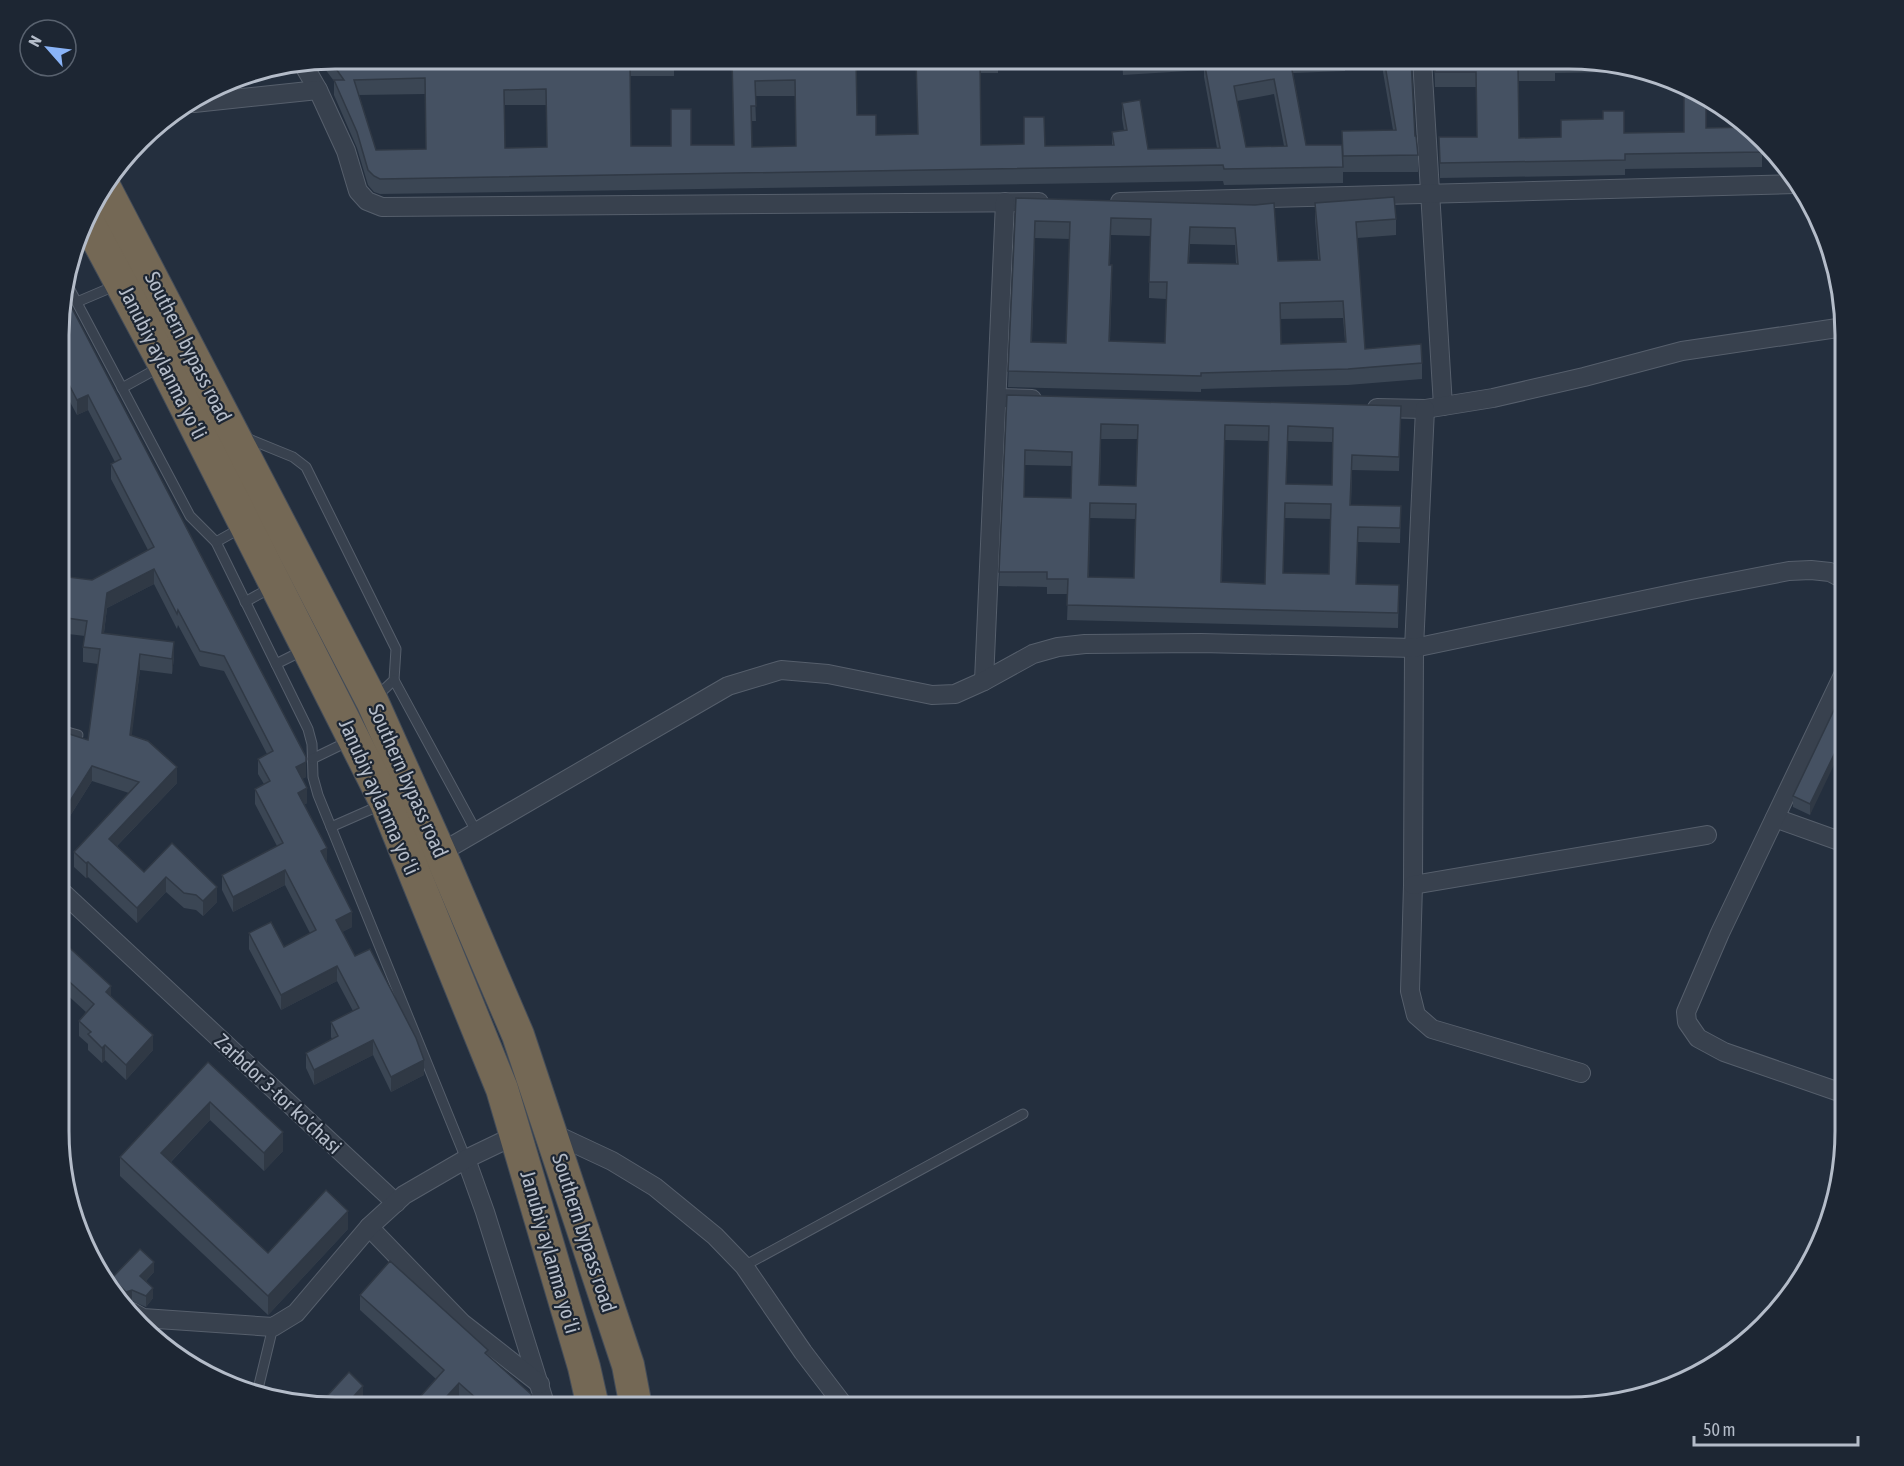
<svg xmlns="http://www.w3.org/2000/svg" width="1904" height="1466" viewBox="0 0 1904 1466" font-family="'Asap Condensed',sans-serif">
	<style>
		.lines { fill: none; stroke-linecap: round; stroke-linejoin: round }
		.lane-casing { stroke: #565f6c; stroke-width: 11 }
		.street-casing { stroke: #565f6c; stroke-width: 20 }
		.highway-casing { stroke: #434c59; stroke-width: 34 }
		.lane { stroke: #38414e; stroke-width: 9 }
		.street { stroke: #38414e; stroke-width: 18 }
		.highway { stroke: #746855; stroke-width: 32 }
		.wall { fill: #3b4654; fill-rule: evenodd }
		.shaded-wall { fill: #303945 }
		.building { fill: #455162; stroke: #303945; stroke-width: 1.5; fill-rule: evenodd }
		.labels { text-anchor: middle; stroke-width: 4.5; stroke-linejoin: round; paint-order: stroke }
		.street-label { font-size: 21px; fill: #b4bcc9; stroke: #1d2633 }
		.rim { fill: none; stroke: #b4bcc9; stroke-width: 3 }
	</style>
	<rect width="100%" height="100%" fill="#242f3e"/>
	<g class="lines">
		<defs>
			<g id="lane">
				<polyline points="66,282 190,516 216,542 308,729 312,744 313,777 318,795 466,1159"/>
				<polyline points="77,302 117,285"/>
				<polyline points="122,388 160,367"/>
				<polyline points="244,437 293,457 306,467 396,649 394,680 376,697"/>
				<polyline points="216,542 241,528"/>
				<polyline points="245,602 272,587"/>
				<polyline points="276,664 304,650"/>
				<polyline points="394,680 476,831"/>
				<polyline points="60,730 78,735"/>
				<polyline points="312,759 349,741"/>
				<polyline points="331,827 381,805"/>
				<polyline points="744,1266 1023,1114"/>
				<polyline points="257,1393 273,1327"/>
			</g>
			<g id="street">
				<polyline points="1422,59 1443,406"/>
				<polyline points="303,64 318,90"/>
				<polyline points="194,103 318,90 346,151 358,191 367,201 382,207 1039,202"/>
				<polyline points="1120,202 1795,184"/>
				<polyline points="997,398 1032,399"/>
				<polyline points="1377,408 1425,409 1493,398 1584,377 1682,351 1844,327"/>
				<polyline points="1425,409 1414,648 1413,885 1410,991 1416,1015 1432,1029 1581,1073"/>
				<polyline points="984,681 1005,202"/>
				<polyline points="1775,818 1845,843"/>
				<polyline points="440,853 728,686 781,670 828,674 932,695 955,694 984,681 1033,654 1058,647 1085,644 1201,643 1414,648 1691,590 1789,571 1811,570 1830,572 1845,580"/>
				<polyline points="1413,885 1707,835"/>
				<polyline points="60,890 396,1203"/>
				<polyline points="1845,1094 1724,1052 1698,1038 1687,1022 1686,1012 1720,933 1845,671"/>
				<polyline points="550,1132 612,1161 655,1187 715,1236 744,1266 803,1352 845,1407"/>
				<polyline points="466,1159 485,1212 546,1407"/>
				<polyline points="369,1227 462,1323 540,1384"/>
				<polyline points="132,1312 143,1318 273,1327 296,1313 369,1227 404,1195 466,1159 516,1135"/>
			</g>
			<g id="highway">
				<polyline points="104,186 372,701 440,853 518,1035 628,1365 636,1407"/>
				<polyline points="87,220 164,364 386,803 502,1089 584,1367 593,1407"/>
			</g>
		</defs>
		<use href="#lane" class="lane-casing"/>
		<use href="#street" class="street-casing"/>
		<use href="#highway" class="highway-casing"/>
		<use href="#lane" class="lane"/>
		<use href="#street" class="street"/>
		<use href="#highway" class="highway"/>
	</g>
	<g class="wall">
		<path d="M 335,58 L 446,64 L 545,63 L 674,59 L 674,76 L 630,76 L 631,146 L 734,145 L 732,59 L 856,59 L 857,115 L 876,135 L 918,134 L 916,59 L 998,59 L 998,73 L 980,73 L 981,145 L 1045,146 L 1112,145 L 1112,132 L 1124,130 L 1122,118 L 1122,103 L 1148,149 L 1217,148 L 1204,77 L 1204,70 L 1123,75 L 1122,59 L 1205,59 L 1205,61 L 1216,59 L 1345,59 L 1345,71 L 1293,73 L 1306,145 L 1342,145 L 1393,130 L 1383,72 L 1382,59 L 1411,59 L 1415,136 L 1418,155 L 1418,172 L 1343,172 L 1343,183 L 1224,185 L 1223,181 L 380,194 L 374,192 L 368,185 L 357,148 L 334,95 L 334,81 L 319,61 ZM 425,94 L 426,149 L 376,150 L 359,95 ZM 1274,94 L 1284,146 L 1246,147 L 1237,101 ZM 755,96 L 795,96 L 796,146 L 752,147 L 752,121 L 756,121 ZM 504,105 L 546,105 L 547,147 L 505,148 Z"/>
		<polygon points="1043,59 1110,59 1043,62"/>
		<polygon points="1434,59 1587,59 1616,66 1616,72 1555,73 1555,81 1518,81 1519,138 1561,137 1624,133 1684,132 1706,128 1762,140 1762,167 1625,169 1625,175 1440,178 1439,137 1477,137 1476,87 1435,87"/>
		<path d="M 1016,198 L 1255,205 L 1278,261 L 1318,260 L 1315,220 L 1315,203 L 1396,219 L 1396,235 L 1357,238 L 1365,349 L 1422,363 L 1422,379 L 1348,385 L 1201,389 L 1201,392 L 1008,387 ZM 1111,235 L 1150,236 L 1149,298 L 1166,299 L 1165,343 L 1110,341 L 1112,281 L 1110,265 ZM 1035,238 L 1070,239 L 1066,343 L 1032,342 ZM 1190,244 L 1235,245 L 1236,264 L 1189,263 ZM 1343,318 L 1345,342 L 1281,344 L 1280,319 Z"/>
		<polygon points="61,298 306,777 302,779 307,803 304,805 352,927 342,932 355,956 424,1075 391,1092 373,1055 314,1085 306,1068 306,1053 332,1039 331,1037 331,1022 353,1011 337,981 281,1010 249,949 249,933 284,947 310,933 285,885 233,912 222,890 222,875 277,846 255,804 255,789 264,784 258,774 258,759 267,754 224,671 200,666 178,625 177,629 154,584 107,608 104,633 174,657 172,674 140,670 131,735 177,783 117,846 144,872 172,843 217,902 203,916 196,910 184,908 166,892 137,923 88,877 86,878 74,867 74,852 129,793 92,781 60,832 60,731 88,740 98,664 83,662 83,647 85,636 60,633 60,576 92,580 148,550 111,479 111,464 115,462 88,410 77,415 62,387"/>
		<path d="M 1007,395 L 1401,406 L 1399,471 L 1352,470 L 1351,505 L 1401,506 L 1400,543 L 1358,542 L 1356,584 L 1399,585 L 1398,628 L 1067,620 L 1068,594 L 1047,594 L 1047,587 L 999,586 ZM 1101,439 L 1137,439 L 1136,486 L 1100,485 ZM 1225,440 L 1269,441 L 1265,584 L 1222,582 ZM 1288,441 L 1333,442 L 1332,485 L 1286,484 ZM 1025,465 L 1072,466 L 1071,498 L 1024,497 ZM 1090,518 L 1135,519 L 1134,578 L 1089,577 ZM 1285,518 L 1331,519 L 1329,574 L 1283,573 Z"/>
		<polygon points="1845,716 1810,815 1793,807 1793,796"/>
		<polygon points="60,939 111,996 153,1050 126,1080 105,1060 102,1063 88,1050 88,1044 79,1036 79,1021 86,1012 63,991"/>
		<polygon points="208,1062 283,1151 264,1171 210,1120 171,1162 268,1253 348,1229 268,1315 120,1176 120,1157"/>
		<polygon points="154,1272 146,1281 153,1298 146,1307 132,1301 126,1302 120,1296 112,1286 112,1278"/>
		<polygon points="360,1295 532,1407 469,1407 436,1379 360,1310"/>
	</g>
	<g class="shaded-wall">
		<polygon points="62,371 62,387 61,387 61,372"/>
		<polygon points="88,395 88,410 77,415 77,400"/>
		<polygon points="154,569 154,584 107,608 102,648 102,633 107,593"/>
		<polygon points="174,642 174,657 172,674 172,659"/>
		<polygon points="140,654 140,670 130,750 130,735"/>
		<polygon points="1845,732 1845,742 1810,815 1810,804"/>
		<polygon points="306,762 306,777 296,782 296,767"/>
		<polygon points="92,766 92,781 60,832 60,817"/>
		<polygon points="177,767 177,783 109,854 109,839"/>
		<polygon points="307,788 307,803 298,808 298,793"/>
		<polygon points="327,848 327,863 321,851"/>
		<polygon points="88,862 88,877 86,878 86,863"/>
		<polygon points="285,870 285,885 233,912 233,897"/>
		<polygon points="166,877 166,892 137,923 137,908"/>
		<polygon points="217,887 217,902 203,916 203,901"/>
		<polygon points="352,912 352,927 336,935 336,920"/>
		<polygon points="337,966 337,981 281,1010 281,995"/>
		<polygon points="63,976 63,991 59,995 59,980"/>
		<polygon points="111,986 111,1001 106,992"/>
		<polygon points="153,1035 153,1050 126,1080 126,1065"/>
		<polygon points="373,1040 373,1055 314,1085 314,1070"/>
		<polygon points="105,1045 105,1060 102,1063 102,1048"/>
		<polygon points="424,1060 424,1075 391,1092 391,1077"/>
		<polygon points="210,1102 210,1120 161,1172 161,1153"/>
		<polygon points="283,1132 283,1151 264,1171 264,1153"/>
		<polygon points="348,1211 348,1229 268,1315 268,1296"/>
		<polygon points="82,1213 82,1228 81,1229 77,1218"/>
		<polygon points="154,1262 154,1272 140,1287 140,1276"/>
		<polygon points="153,1288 153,1298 146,1307 146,1296"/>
		<polygon points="132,1290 132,1301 126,1302 126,1292"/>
		<polygon points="459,1383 459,1398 451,1407 437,1407"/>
		<polygon points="363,1386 363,1396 354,1407 344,1407"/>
		<polygon points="532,1395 532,1407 521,1407"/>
	</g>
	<g class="building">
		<path d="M 335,58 L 446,59 L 446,64 L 485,64 L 485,59 L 507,59 L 507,63 L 546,63 L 546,59 L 674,59 L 674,60 L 630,61 L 631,146 L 671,146 L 671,109 L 691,109 L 691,145 L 734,145 L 732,59 L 856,59 L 857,115 L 876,115 L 876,135 L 918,134 L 916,59 L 980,59 L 981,145 L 1024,144 L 1024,117 L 1044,117 L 1045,146 L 1114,145 L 1112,132 L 1127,130 L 1122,103 L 1140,100 L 1148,149 L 1220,148 L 1204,61 L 1216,59 L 1290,59 L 1306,145 L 1342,145 L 1343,167 L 1224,169 L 1223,165 L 380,179 L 374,176 L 368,170 L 357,132 L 334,80 L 344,80 L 329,59 ZM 425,78 L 426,149 L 376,150 L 354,80 ZM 1274,79 L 1287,146 L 1246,147 L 1234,86 ZM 795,80 L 796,146 L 752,147 L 751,106 L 756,106 L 755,81 ZM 546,89 L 547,147 L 505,148 L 504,90 Z"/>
		<polygon points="1384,59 1411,59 1415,136 1416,136 1418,155 1343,156 1342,131 1396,130"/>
		<polygon points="1434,59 1555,59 1555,66 1518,66 1519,138 1561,137 1561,120 1603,119 1603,111 1624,111 1624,133 1684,132 1684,93 1697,93 1706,99 1706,128 1751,127 1762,140 1762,152 1625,154 1625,160 1440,163 1439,137 1477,137 1476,72 1435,72"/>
		<path d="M 1394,197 L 1396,219 L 1356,222 L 1365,349 L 1421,344 L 1422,363 L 1348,369 L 1201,373 L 1201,376 L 1008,371 L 1016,198 L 1255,205 L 1274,203 L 1278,261 L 1320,260 L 1315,203 ZM 1111,218 L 1151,219 L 1149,282 L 1167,282 L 1165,343 L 1109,341 L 1112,265 L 1109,265 ZM 1035,221 L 1070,222 L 1066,343 L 1031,342 ZM 1190,227 L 1235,228 L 1238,264 L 1188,263 ZM 1343,301 L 1346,342 L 1281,344 L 1280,303 Z"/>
		<polygon points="63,291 306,757 306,762 296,767 307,788 298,793 327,848 321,851 352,912 336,920 355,956 370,949 416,1038 424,1060 391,1077 373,1040 314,1070 306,1053 338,1036 331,1022 359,1008 337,966 281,995 249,933 271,922 284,947 316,930 285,870 233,897 222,875 283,843 255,789 270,781 258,759 273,751 224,656 200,651 178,610 177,614 154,569 107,593 102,633 174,642 172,659 140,654 130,735 148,741 177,767 109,839 144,872 172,843 217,887 203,901 196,895 184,893 166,877 137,908 88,862 86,863 74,852 139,782 92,766 60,817 60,731 88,740 100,649 83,647 87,621 60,617 60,576 92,580 154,547 111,464 121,459 88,395 77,400 62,371 61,372 61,298"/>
		<path d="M 1007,395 L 1401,406 L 1399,457 L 1352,455 L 1350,505 L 1401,506 L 1400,528 L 1358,527 L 1356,584 L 1399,585 L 1398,613 L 1067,605 L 1068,579 L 1047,579 L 1047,572 L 999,572 ZM 1101,424 L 1138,425 L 1136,486 L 1099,485 ZM 1225,425 L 1269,426 L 1265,584 L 1221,582 ZM 1288,426 L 1333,428 L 1332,485 L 1286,484 ZM 1025,450 L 1072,452 L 1071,498 L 1024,497 ZM 1090,503 L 1136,504 L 1134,578 L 1088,577 ZM 1285,503 L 1331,504 L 1329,574 L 1283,573 Z"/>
		<polygon points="1834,710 1845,716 1845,732 1810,804 1793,796"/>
		<polygon points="60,939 111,986 106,992 153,1035 126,1065 105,1045 102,1048 88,1034 91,1032 79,1021 94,1004 63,976 59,980"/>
		<polygon points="208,1062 283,1132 264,1153 210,1102 161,1153 268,1253 326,1190 348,1211 268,1296 120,1157"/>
		<polygon points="74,1206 82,1213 77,1218"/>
		<polygon points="140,1249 154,1262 140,1276 153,1288 146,1296 132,1290 126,1292 112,1278"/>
		<polygon points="390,1261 488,1350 485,1353 532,1395 521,1407 486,1407 459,1383 437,1407 411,1407 444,1370 360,1295"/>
		<polygon points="178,1355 187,1358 187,1360"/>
		<polygon points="349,1372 363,1386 344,1407 317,1407"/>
		<polygon points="222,1382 237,1387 237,1388 229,1387"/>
	</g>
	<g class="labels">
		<g class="street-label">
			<text transform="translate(188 347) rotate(63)" y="7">Southern bypass road</text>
			<text transform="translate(163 363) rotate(63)" y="7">Janubiy aylanma yoʻli</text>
			<text transform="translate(408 781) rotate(66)" y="7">Southern bypass road</text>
			<text transform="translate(379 797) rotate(66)" y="7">Janubiy aylanma yoʻli</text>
			<text transform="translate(278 1094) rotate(43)" y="7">Zarbdor 3-tor koʼchasi</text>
			<text transform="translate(584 1233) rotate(72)" y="7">Southern bypass road</text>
			<text transform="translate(550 1252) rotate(74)" y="7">Janubiy aylanma yoʻli</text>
		</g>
	</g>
	<path d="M0 0H1904V1466H0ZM335 69H1569A266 266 0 0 1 1835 335V1131A266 266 0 0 1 1569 1397H335A266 266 0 0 1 69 1131V335A266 266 0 0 1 335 69Z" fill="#1d2633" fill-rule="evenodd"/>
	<path class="rim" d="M335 69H1569A266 266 0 0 1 1835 335V1131A266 266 0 0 1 1569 1397H335A266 266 0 0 1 69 1131V335A266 266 0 0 1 335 69Z"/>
	<g transform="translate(48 48) rotate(298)"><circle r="28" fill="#1d2633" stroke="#59626f" stroke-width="1.5"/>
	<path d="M0-4.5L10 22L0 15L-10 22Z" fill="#8ab4f8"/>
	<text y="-9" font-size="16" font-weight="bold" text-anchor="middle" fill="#b4bcc9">N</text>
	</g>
	<path d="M1694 1436v9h164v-9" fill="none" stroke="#b4bcc9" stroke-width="3"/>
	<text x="1703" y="1436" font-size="18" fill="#b4bcc9" stroke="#1d2633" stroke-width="4.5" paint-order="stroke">50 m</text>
</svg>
